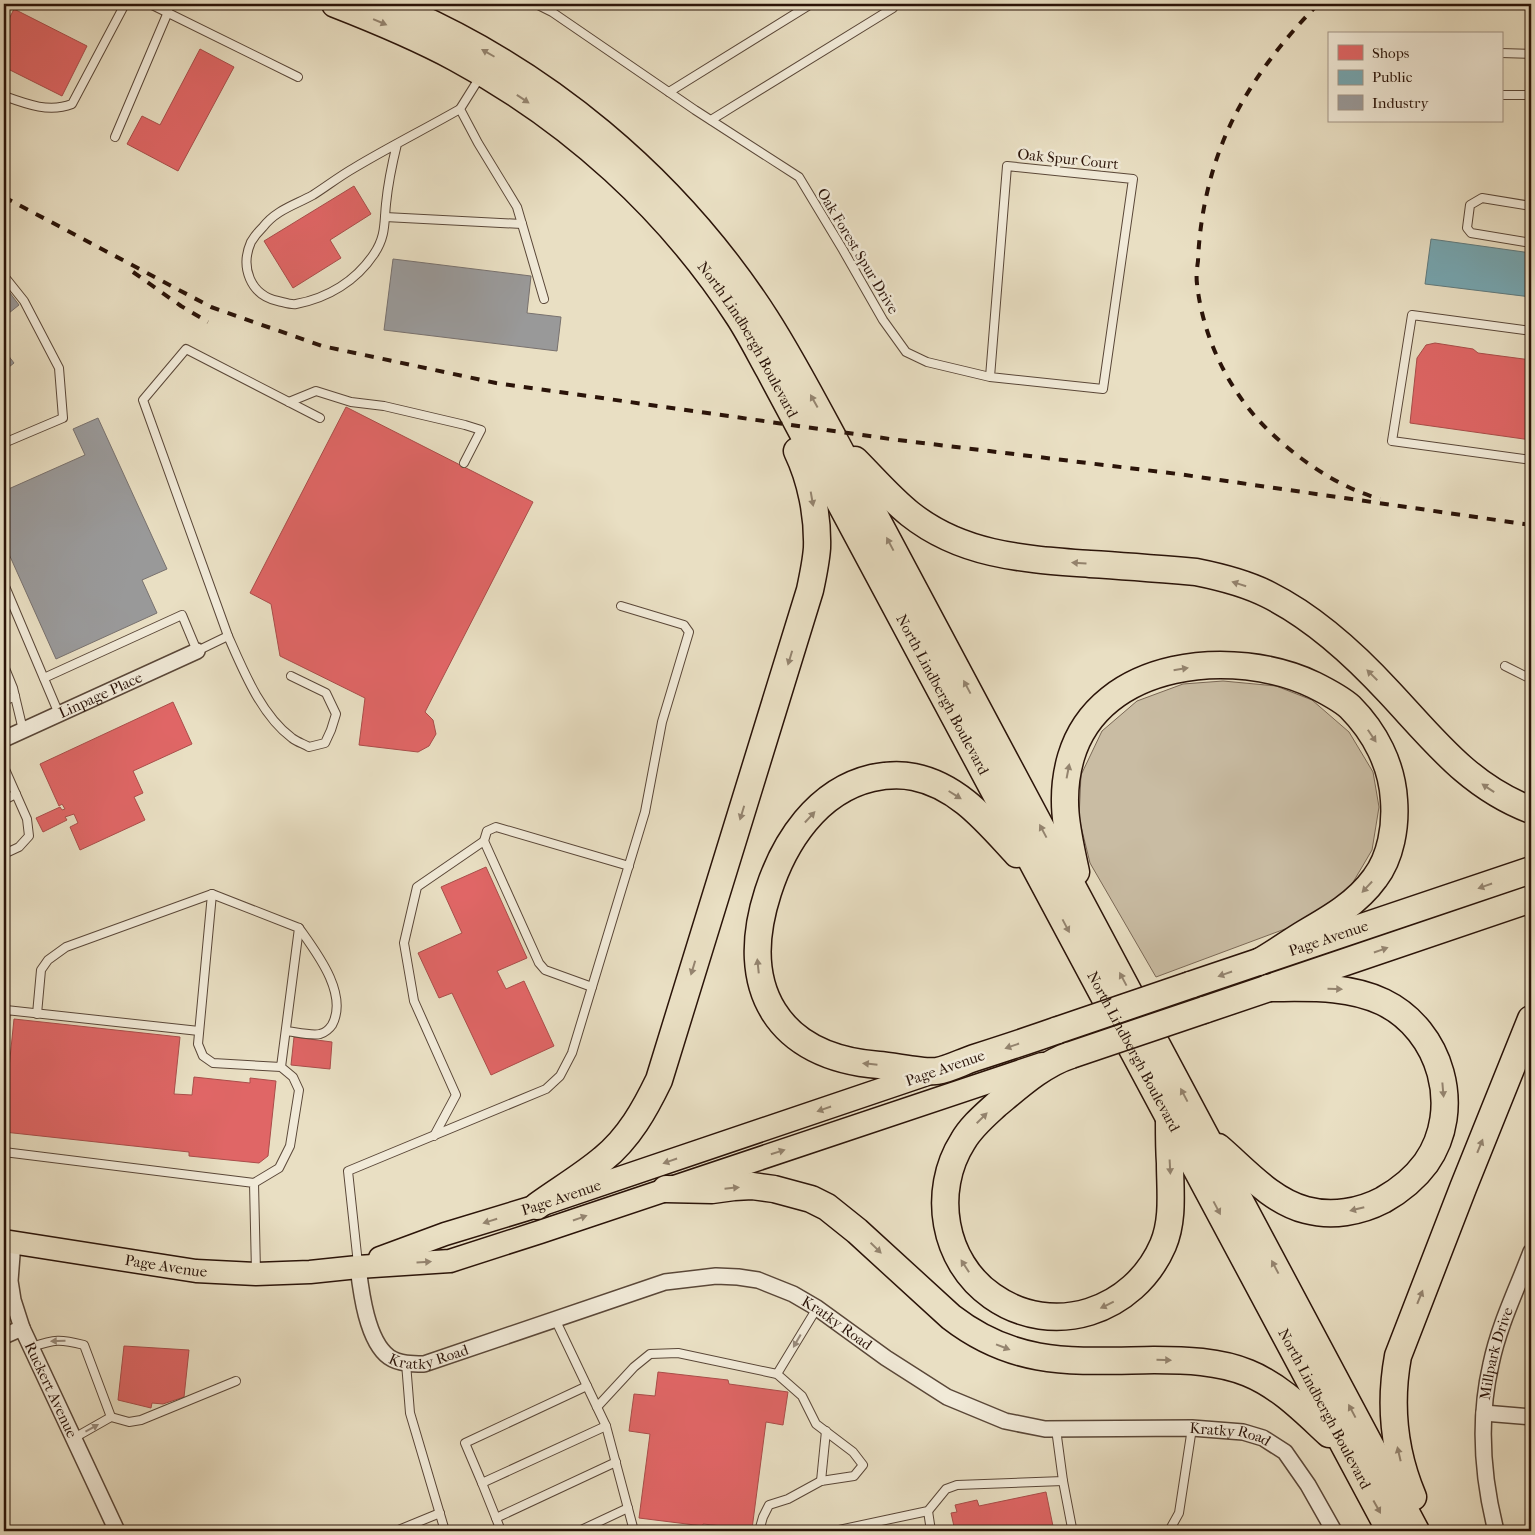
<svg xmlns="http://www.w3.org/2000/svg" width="1535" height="1535" viewBox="0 0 1535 1535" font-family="'IM FELL French Canon',serif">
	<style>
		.green { fill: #c9bca3; stroke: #7a6856 }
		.shops { fill: #e06666; stroke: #aa4d4a }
		.public { fill: #76a5af; stroke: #607a7d }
		.industry { fill: #999; stroke: #78716e }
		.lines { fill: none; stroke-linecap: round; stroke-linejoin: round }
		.lane-casing { stroke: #5a4738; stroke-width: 10 }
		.street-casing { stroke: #5a4738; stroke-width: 18 }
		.primary-casing { stroke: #2b1409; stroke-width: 25 }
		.highway-casing { stroke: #2b1409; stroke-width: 29 }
		.lane { stroke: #f1ead8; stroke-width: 8 }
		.street { stroke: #f1ead8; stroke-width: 15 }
		.primary { stroke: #e9dfc3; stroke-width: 22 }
		.highway { stroke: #e9dfc3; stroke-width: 26 }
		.rail { stroke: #2b1409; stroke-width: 4; stroke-dasharray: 9 9; stroke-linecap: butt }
		.highway-bridge-casing { stroke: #2b1409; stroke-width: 29; stroke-linecap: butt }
		.highway-bridge { stroke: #e9dfc3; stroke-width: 26 }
		.oneway { fill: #94846f }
		.oneway2 { fill: #988a7b }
		.labels { text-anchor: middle; stroke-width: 5; stroke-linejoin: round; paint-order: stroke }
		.street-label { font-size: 15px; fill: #2b1409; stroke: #f1ead8 }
	</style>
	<rect width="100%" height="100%" fill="#e9dfc3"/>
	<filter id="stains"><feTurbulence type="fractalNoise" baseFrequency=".004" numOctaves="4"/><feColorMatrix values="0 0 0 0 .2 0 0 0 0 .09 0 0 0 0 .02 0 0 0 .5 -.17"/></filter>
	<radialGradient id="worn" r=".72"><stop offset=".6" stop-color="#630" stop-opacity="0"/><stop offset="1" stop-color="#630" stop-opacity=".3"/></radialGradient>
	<polygon class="green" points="1223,681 1276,686 1312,700 1349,732 1373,772 1379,807 1372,850 1352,884 1323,912 1293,926 1156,977 1090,863 1079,818 1081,775 1102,731 1137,701 1183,684"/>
	<g class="shops">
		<polygon points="14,9 87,46 62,96 4,67 4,29"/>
		<polygon points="200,49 234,67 178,171 127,144 142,116 160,125"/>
		<polygon points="354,186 371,214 330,240 341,258 293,288 264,241"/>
		<polygon points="1435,343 1473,349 1478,353 1531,360 1531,440 1410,423 1417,358 1426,345"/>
		<polygon points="346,407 533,502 425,712 433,720 436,734 429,746 418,752 359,745 365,698 280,656 271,604 250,593"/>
		<polygon points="173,702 192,744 133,771 143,793 134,797 145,820 80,850 70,827 78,823 74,814 65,817 67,820 43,832 36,818 60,807 62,810 65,809 62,804 59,806 40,764"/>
		<polygon points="486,867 527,958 497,971 506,989 524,981 554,1046 491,1075 452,993 439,998 418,953 462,933 441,887"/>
		<polygon points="14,1019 180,1037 174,1094 192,1095 194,1077 250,1083 250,1078 276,1081 268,1156 259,1163 189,1156 189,1152 4,1132 4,1117"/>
		<polygon points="294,1037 332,1042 330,1069 291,1065"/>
		<polygon points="124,1346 189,1350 184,1397 163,1404 152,1403 151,1408 118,1400"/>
		<polygon points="658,1372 728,1380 729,1384 788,1392 783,1425 766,1422 752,1529 703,1524 703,1526 639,1518 650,1434 629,1431 634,1394 655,1396"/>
		<polygon points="1046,1492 1054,1531 955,1531 951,1513 957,1512 955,1505 977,1500 979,1506"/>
	</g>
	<polygon class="public" points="1431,239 1531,253 1531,297 1425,284"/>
	<g class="industry">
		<polygon points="393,259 531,276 527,313 561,317 557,351 384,330"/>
		<polygon points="4,285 19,305 4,317"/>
		<polygon points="4,350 14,363 4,371"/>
		<polygon points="98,418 167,569 142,580 157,613 56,659 4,543 4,491 85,455 73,429"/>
	</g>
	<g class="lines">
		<defs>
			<g id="lane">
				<polyline points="150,4 298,77"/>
				<polyline points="536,4 552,12 695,110 799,177 843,250 883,320 906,352 927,362 990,377 1103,389 1133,179 1007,166 990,377"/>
				<polyline points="1501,53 1531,54"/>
				<polyline points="480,77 460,109 478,143 517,207 544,299"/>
				<polyline points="669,92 811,4"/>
				<polyline points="1501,95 1531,95"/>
				<path d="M 4,96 C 26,104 49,113 72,104 L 125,4"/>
				<polyline points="711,120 893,8 880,4"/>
				<polyline points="115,137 168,12"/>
				<path d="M 397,144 C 392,164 388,184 386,204 C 384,223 386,236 374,254 C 356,281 328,298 296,304 C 291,305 283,302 278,301 C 250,295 240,267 251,242 C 254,237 259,231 263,227 C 276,210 295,205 313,195 C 327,186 340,176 354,168 C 389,147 425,129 460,109"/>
				<polyline points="1531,206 1482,198 1470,205 1467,228 1471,233 1531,243"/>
				<polyline points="385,217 522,224"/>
				<polyline points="4,276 24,301 59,368 63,418 4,443"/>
				<polyline points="1531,331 1412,315 1392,441 1531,460"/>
				<polyline points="289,402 316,391 351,402 384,406 465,425 481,430 464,463"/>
				<polyline points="4,584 59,714"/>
				<path d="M 228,636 C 243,670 261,715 292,738 C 297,742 304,744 309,747 L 325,743 L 331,730 L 336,714 L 326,693 L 291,676"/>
				<polyline points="4,666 13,688 23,730"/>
				<polyline points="1505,666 1531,679"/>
				<polyline points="44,678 182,615 197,651 228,636 143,400 186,349 320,418"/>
				<polyline points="4,701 15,696"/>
				<polyline points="4,767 27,819 29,836 19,847 4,854"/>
				<polyline points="4,800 16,794"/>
				<polyline points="592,987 545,970 539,963 484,841 487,831 496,827 629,866"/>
				<polyline points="37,1014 41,970 48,960 66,947 212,894"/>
				<path d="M 286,1031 C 295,1032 312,1036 320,1034 C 325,1033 330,1028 332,1025 C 349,994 316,952 299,928"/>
				<polyline points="4,1033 6,1010 199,1031"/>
				<polyline points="434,1136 456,1095 414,1001 404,943 417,887 484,841"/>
				<polyline points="4,1152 254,1183 256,1272"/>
				<polyline points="254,1183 279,1168 290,1146 299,1090 293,1077 281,1067 213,1063 203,1056 198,1044 212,894 299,928 281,1067"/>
				<polyline points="358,1264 348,1171 546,1089 560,1076 572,1053 645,812 662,722 689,632 684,625 621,606"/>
				<polyline points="555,1319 606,1426 634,1531"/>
				<path d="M 32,1347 C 55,1339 60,1339 84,1345 L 111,1417"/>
				<polyline points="406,1363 410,1413 445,1531"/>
				<polyline points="777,1374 817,1308"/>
				<polyline points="587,1386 465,1443 482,1483 606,1426"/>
				<polyline points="597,1407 634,1367 650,1354 678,1353 777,1374 802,1396 816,1424 853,1452 863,1465 854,1476 821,1481 788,1499 769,1505 763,1517 759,1531"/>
				<polyline points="74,1438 111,1417 129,1422 141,1420 236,1381"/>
				<polyline points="821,1481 826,1431"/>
				<polyline points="1063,1481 1072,1528"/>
				<polyline points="482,1483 496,1518"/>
				<polyline points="928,1511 931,1531"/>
				<polyline points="396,1531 440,1513"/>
				<polyline points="501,1531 496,1518 616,1462"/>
				<polyline points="579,1531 628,1508"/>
				<polyline points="834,1531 928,1511 946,1489 957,1485 1063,1481 1056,1429"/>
				<polyline points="1169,1531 1179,1513 1192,1428"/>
			</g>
			<g id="street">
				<path id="s1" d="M 4,739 L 197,651"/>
				<path id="s2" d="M 13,1242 L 10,1281 L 13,1300 L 22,1328 L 117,1531"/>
				<path id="s3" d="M 358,1267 C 361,1292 367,1341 389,1357 C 399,1364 413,1364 424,1364 L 665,1282 L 716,1276 L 738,1277 L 758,1280 L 793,1294 L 817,1308 L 886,1358 L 947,1397 L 1005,1421 L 1045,1429 L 1192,1428 L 1243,1432 L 1263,1438 L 1285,1452 L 1308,1485 L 1334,1531"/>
				<polyline points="4,1336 22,1328"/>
				<polyline points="1484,1413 1531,1417"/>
				<path id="s4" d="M 1496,1531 C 1482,1476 1478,1420 1491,1364 C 1499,1325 1517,1289 1531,1252"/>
			</g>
			<g id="primary">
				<path id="s5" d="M 4,1241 L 196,1271 L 256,1274 L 310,1272 L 358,1267 L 450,1261 L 540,1232 L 1042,1064"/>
				<path id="s6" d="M 380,1258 L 445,1234 L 537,1206 L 933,1072"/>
			</g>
			<g id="highway">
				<path id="s7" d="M 335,4 C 376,20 417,37 456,58 C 570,119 669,209 739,317 C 750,334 759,352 769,370 L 1390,1531"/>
				<path d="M 388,4 C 543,68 675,178 766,319 C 791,358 813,400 835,441 L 1416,1531"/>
				<path d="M 855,460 C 873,478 890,498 910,514 C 963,556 1025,559 1090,564 C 1125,566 1161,569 1196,572 C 1221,577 1246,583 1269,595 C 1315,618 1354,654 1389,692 C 1434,740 1468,786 1531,810"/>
				<path d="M 1017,854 C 988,823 959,786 914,777 C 900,774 886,775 872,778 C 817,791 784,842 768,892 C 737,988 777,1057 879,1065 C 894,1066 925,1073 937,1071 C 949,1069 962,1062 974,1058 C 1002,1049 1030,1040 1058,1030"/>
				<path d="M 1076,872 C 1067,831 1059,798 1071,757 C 1100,659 1235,647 1314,685 C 1326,691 1340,698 1350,707 C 1375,732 1392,765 1394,800 C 1396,826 1391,857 1375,878 C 1357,903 1331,918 1305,933 C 1290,942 1275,953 1259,962"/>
				<path id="s8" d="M 1190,985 L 1531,870"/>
				<polyline points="1204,1010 1531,899"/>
				<path d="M 1071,1055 C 1043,1064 1019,1086 996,1105 C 984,1116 971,1127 963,1141 C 931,1191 943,1262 992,1296 C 1053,1339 1134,1312 1163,1245 C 1174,1219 1170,1190 1170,1163 C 1169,1149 1169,1135 1169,1121"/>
				<path d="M 1218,1147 C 1245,1170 1271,1201 1306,1210 C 1332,1217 1360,1212 1383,1200 C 1399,1191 1415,1178 1426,1163 C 1464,1109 1441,1030 1383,1002 C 1347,985 1307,988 1268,988"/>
				<path d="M 666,1189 L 712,1190 L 734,1187 L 752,1186 L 774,1189 L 811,1199 L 827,1207 L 857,1231 L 951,1317 C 1017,1368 1076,1361 1154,1360 C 1185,1360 1219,1361 1248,1373 C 1280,1386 1304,1411 1329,1434"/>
				<path d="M 537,1206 C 559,1190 583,1176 603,1159 C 629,1138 645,1109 659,1080 L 810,590 C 813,576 816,562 817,548 C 818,516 811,480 797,451"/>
				<path d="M 1413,1497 C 1394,1452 1389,1405 1398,1356 L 1463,1188 L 1531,1019"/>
			</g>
		</defs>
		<use href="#lane" class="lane-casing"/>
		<use href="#street" class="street-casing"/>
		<use href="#primary" class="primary-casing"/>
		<use href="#highway" class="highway-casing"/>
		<use href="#lane" class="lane"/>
		<use href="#street" class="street"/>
		<use href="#primary" class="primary"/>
		<use href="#highway" class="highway"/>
		<g class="rail">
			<path d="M 1318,4 C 1288,35 1261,68 1240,106 C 1214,152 1200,208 1198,261 C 1197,268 1196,276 1197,284 C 1203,338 1229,392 1268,430 C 1299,460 1338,487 1380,499"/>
			<polyline points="4,197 211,307 322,346 496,383 890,439 1178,474 1531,525"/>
			<polyline points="133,272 181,306 208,322"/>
		</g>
		<defs>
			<g id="highway-bridge">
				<polyline points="1058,1030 1190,985"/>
				<polyline points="1071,1055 1204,1010"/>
			</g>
		</defs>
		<use href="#highway-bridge" class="highway-bridge-casing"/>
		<use href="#highway-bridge" class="highway-bridge"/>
	</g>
	<defs><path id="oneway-solid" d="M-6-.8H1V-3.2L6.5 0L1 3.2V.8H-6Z" transform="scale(1.25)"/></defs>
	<g class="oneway">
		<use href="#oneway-solid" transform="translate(380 22) rotate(23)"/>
		<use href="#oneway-solid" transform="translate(488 53) rotate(-150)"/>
		<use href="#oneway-solid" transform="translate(523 99) rotate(34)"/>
		<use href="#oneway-solid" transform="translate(814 401) rotate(-119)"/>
		<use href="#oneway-solid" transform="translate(812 499) rotate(80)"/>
		<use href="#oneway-solid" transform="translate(890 544) rotate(-118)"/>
		<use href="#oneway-solid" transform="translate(1079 563) rotate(-176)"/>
		<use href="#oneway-solid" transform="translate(1239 584) rotate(-162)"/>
		<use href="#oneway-solid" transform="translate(790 658) rotate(107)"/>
		<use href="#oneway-solid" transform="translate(1181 669) rotate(-9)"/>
		<use href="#oneway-solid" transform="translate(1372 675) rotate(-135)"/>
		<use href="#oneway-solid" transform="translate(967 687) rotate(-118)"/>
		<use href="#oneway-solid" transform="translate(1372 736) rotate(56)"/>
		<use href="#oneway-solid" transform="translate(1068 771) rotate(-79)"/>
		<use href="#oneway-solid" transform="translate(1488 788) rotate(-146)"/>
		<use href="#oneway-solid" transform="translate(955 795) rotate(32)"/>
		<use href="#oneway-solid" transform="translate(742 813) rotate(107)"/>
		<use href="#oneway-solid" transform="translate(810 817) rotate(-47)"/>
		<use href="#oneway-solid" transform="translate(1043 831) rotate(-118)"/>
		<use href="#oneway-solid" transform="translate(1485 886) rotate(161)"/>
		<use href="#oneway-solid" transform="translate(1367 887) rotate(133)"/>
		<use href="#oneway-solid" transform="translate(1066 926) rotate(62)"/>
		<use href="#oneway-solid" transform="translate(1381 950) rotate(-19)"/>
		<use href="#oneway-solid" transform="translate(758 966) rotate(-96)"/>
		<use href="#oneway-solid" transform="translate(693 968) rotate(107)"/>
		<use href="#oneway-solid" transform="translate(1225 974) rotate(161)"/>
		<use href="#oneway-solid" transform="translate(1123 979) rotate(-118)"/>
		<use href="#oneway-solid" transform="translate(1335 989) rotate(2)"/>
		<use href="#oneway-solid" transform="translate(1012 1046) rotate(161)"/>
		<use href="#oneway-solid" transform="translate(870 1064) rotate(-174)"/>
		<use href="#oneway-solid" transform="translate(1443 1090) rotate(85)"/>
		<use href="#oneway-solid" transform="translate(1184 1095) rotate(-118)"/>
		<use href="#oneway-solid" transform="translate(824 1109) rotate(161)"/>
		<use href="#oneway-solid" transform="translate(982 1118) rotate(-45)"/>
		<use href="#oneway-solid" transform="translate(1480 1146) rotate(-68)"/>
		<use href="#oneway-solid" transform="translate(778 1152) rotate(-18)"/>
		<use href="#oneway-solid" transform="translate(670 1161) rotate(161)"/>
		<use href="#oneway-solid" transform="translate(1170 1167) rotate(87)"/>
		<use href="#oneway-solid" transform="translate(732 1188) rotate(-6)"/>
		<use href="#oneway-solid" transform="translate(1217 1208) rotate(62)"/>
		<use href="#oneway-solid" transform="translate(1357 1209) rotate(166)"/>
		<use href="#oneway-solid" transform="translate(580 1218) rotate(-19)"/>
		<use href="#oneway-solid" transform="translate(490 1221) rotate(163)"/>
		<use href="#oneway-solid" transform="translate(876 1248) rotate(44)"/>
		<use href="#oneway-solid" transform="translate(424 1262) rotate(-4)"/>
		<use href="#oneway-solid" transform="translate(965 1266) rotate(-123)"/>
		<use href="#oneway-solid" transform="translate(1275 1267) rotate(-118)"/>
		<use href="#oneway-solid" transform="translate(1420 1297) rotate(-68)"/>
		<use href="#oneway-solid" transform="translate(1107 1305) rotate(154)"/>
		<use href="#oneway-solid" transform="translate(1003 1347) rotate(21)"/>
		<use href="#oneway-solid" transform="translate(1164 1360) rotate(1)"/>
		<use href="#oneway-solid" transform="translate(1352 1411) rotate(-118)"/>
		<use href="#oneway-solid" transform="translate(1399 1454) rotate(-103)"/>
		<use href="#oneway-solid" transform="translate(1377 1507) rotate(61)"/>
	</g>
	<g class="oneway2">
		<use href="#oneway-solid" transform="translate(58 1341) rotate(178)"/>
		<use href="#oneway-solid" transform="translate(797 1341) rotate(120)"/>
		<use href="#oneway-solid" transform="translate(92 1428) rotate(-29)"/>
	</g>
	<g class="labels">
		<g class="street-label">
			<text transform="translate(1068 159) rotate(6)" y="5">Oak Spur Court</text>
			<text transform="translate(858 251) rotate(59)" y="5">Oak Forest Spur Drive</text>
			<text dy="5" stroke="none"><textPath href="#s7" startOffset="544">North Lindbergh Boulevard</textPath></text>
			<text dy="5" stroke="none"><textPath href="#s7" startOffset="949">North Lindbergh Boulevard</textPath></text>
			<text dy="5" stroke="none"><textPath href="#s1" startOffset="106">Linpage Place</textPath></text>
			<text dy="5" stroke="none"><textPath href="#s8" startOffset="146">Page Avenue</textPath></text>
			<text dy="5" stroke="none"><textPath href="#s7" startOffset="1354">North Lindbergh Boulevard</textPath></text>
			<text transform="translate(945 1068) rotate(-19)" y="5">Page Avenue</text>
			<text dy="5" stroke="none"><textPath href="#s6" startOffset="191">Page Avenue</textPath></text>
			<text dy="5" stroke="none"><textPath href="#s5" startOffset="164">Page Avenue</textPath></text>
			<text dy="5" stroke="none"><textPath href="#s3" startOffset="572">Kratky Road</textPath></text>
			<text dy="5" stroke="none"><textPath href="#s3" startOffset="139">Kratky Road</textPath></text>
			<text dy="5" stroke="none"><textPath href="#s4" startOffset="180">Millpark Drive</textPath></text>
			<text dy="5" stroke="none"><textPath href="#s2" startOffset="156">Ruckert Avenue</textPath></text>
			<text dy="5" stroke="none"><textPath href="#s7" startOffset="1759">North Lindbergh Boulevard</textPath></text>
			<text dy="5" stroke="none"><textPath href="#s3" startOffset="994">Kratky Road</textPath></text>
		</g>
	</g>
	<rect width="1535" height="1535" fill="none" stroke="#e9dfc3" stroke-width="20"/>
	<rect x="5" y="5" width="1525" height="1525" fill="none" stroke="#2b1409" stroke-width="2.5"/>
	<rect x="10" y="10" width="1515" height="1515" fill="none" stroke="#2b1409"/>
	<rect x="1328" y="32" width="175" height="90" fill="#f1ead8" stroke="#a29485"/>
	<rect x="1338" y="45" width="25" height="15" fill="#e06666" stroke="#a29485"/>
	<text x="1372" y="58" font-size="15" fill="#2b1409">Shops</text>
	<rect x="1338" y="70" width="25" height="15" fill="#76a5af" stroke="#a29485"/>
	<text x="1372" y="82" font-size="15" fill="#2b1409">Public</text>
	<rect x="1338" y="95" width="25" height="15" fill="#999999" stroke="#a29485"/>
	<text x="1372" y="108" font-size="15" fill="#2b1409">Industry</text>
	<rect width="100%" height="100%" filter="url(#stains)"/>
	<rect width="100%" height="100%" fill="url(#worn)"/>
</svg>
